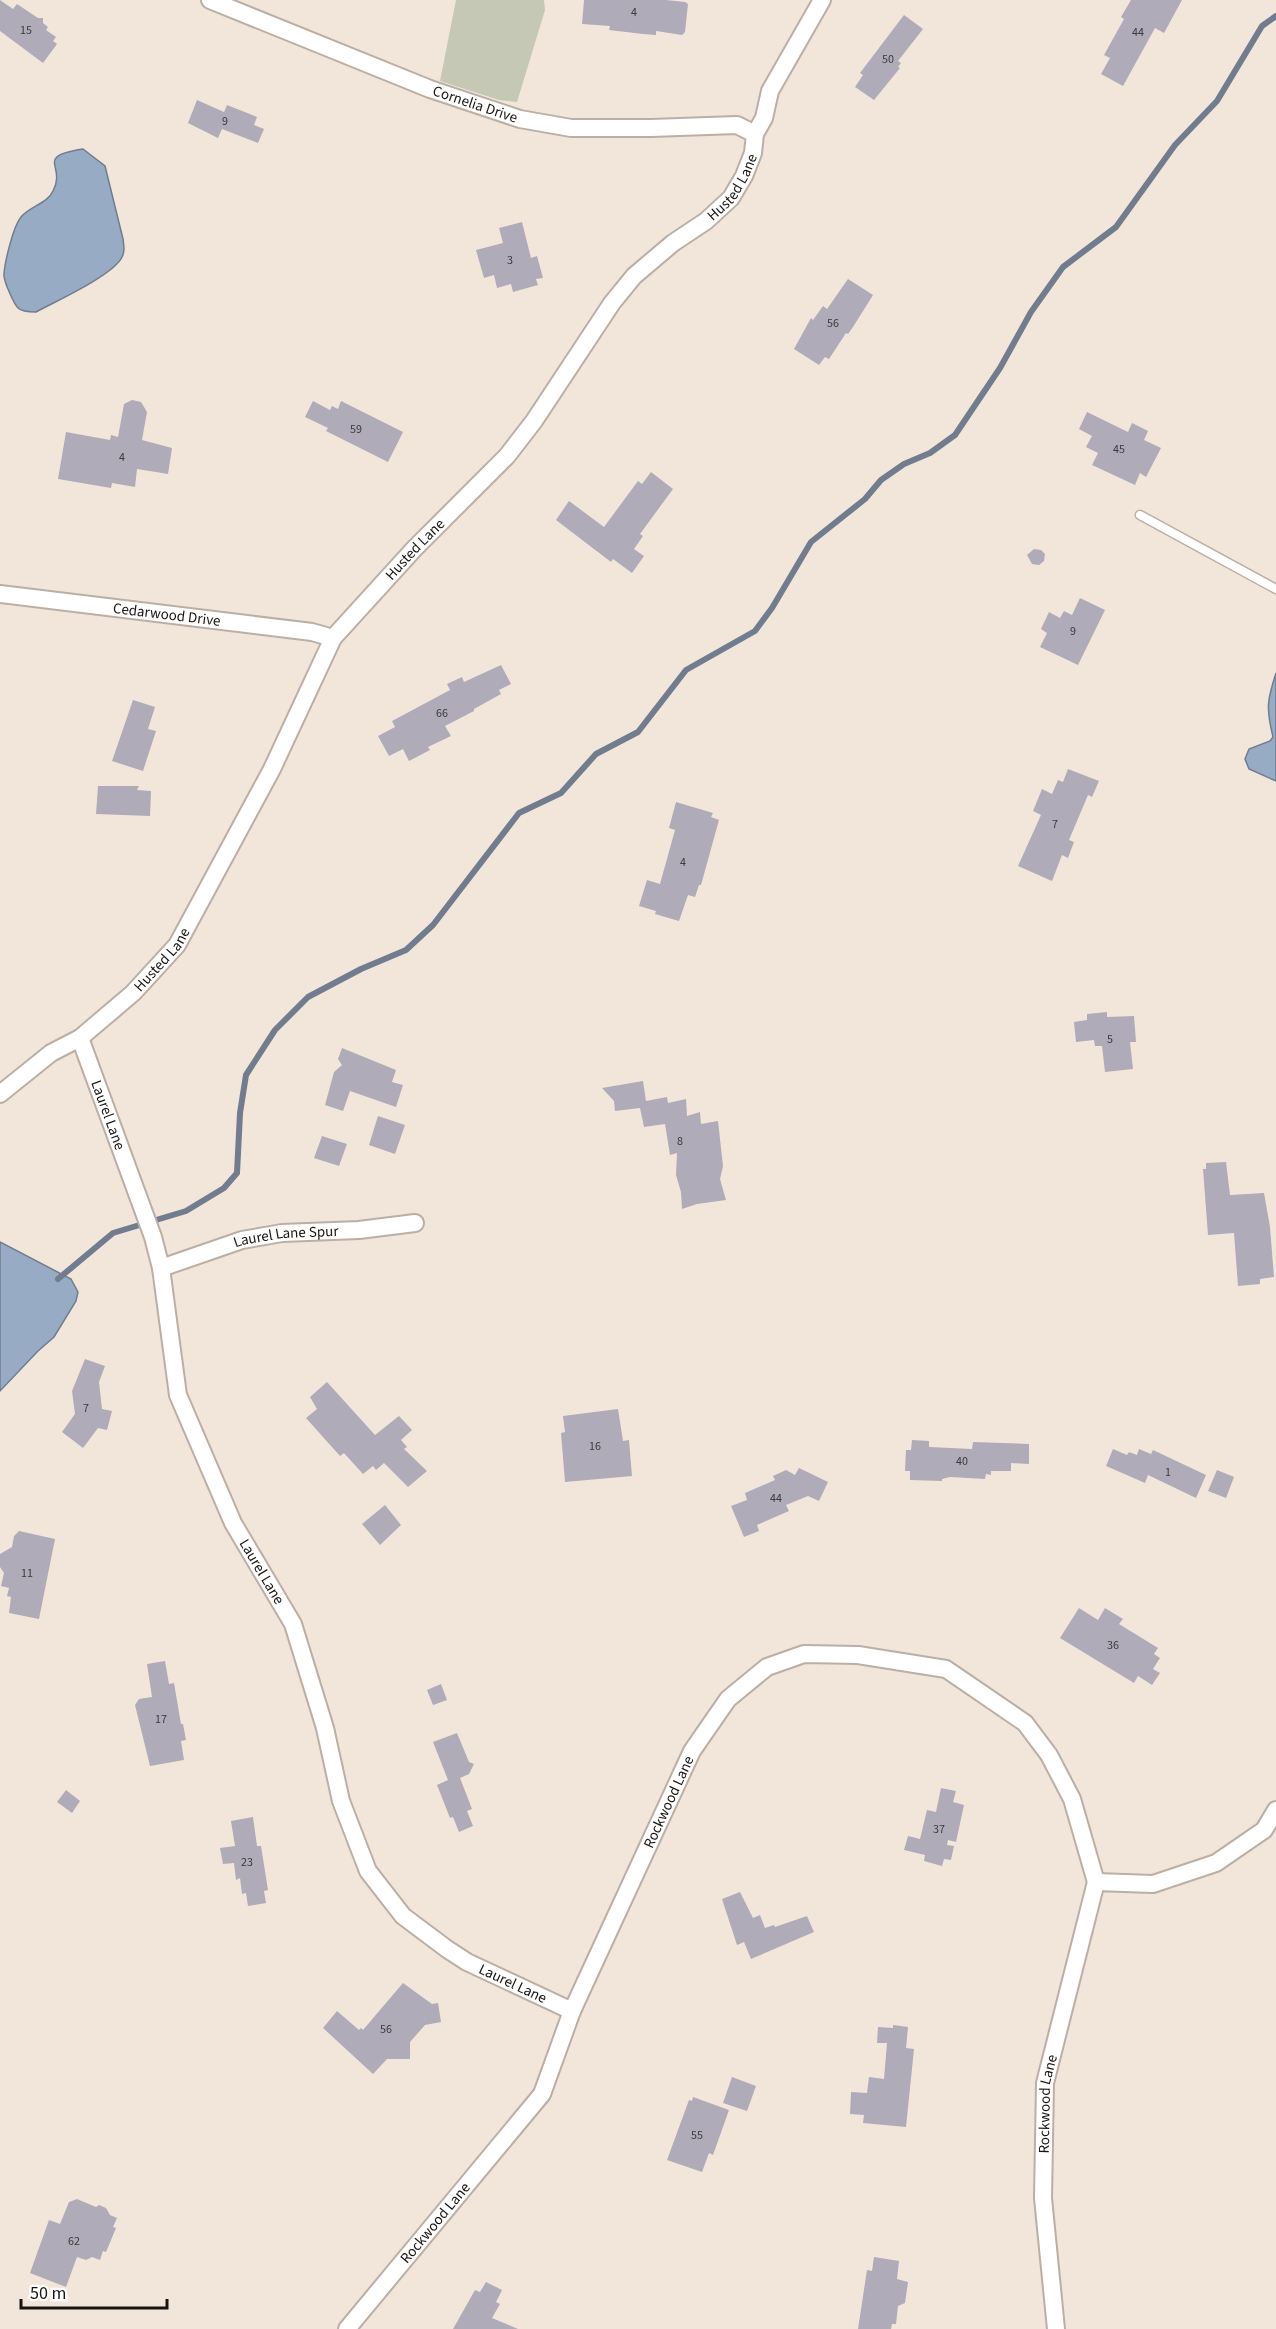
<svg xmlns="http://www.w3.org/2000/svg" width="1276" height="2329" viewBox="0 0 1276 2329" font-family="'Source Sans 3',sans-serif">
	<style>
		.green { fill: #c4c8b4 }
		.water { fill: #97abc4; stroke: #717d8e; stroke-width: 1.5 }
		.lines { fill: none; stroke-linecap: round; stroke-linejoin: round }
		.stream { stroke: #717d8e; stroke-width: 6 }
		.building { fill: #afabb9 }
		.service-casing { stroke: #bbafa5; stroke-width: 11 }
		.minor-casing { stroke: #bbafa5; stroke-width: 20 }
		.service { stroke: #fff; stroke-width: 8 }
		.minor { stroke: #fff; stroke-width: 16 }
		.labels { text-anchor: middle; stroke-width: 4.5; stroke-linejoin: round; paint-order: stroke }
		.number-label { font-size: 12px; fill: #3d393a }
		.street-label { font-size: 15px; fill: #171310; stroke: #fff }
	</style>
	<rect width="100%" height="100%" fill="#f2e6db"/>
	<polygon class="green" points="456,0 544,0 545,10 517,102 499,100 440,81"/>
	<g class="water">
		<path d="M 83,149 L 105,166 L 123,239 C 124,246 125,251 122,257 C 114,275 54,302 36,312 C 31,312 22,312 18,308 C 14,304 3,280 4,274 C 5,261 13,227 21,217 C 29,207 48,203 53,191 C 67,165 33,157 83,149 Z"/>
		<path d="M 1276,673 L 1276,781 L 1249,769 L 1245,759 L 1249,749 L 1270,741 L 1273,737 C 1266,708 1267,701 1276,673 Z"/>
		<polygon points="0,1242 71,1279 78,1292 76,1301 54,1337 38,1351 0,1391"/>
	</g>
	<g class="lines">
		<polyline class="stream" points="58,1279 113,1233 186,1211 224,1188 237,1173 240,1113 246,1075 275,1030 308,997 361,969 406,950 433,925 519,813 561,793 596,754 638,732 686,670 755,631 772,608 811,542 865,499 881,480 904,464 930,453 955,435 1000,368 1031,312 1063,267 1116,227 1175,145 1217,101 1262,26 1276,16"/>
	</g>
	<g class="building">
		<polygon points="0,0 13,9 17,4 38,18 43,18 43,23 48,27 46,30 56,37 53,41 57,44 43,63 0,31"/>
		<polygon points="584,0 666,0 685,2 688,4 685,32 682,35 656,31 656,35 643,34 609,30 610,26 582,24"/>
		<polygon points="1131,0 1182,0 1164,33 1155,28 1123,86 1101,74 1110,58 1104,55 1124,19 1121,17"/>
		<polygon points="904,15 923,29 898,61 901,63 898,67 900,68 874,100 855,87 863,75 860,73"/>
		<polygon points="197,100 224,112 227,105 257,117 254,125 264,129 258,143 222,129 218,138 188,123"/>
		<polygon points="522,222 531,258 537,256 543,278 536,279 538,285 513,292 511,284 497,288 494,275 484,278 476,250 503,243 499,228"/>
		<polygon points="848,279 873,295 853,327 848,334 846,333 829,359 825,357 819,365 794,349 811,318 813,320 823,306 827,309"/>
		<polygon points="132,400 141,402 147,412 142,440 172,448 168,474 137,469 135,487 112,483 111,488 58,479 66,432 110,440 111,435 118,437 124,404"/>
		<polygon points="313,401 330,410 332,406 338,409 341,401 403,432 388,462 326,431 328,428 305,417"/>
		<polygon points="1087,412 1128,432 1132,423 1148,431 1144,440 1161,448 1146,477 1140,473 1135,485 1092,465 1098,453 1086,447 1092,436 1079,429"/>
		<polygon points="651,472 673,489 640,534 643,536 634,549 644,556 632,573 613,559 611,562 556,520 569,501 604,527 638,481 642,484"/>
		<polygon points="1034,549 1041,550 1045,554 1044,561 1039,565 1032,564 1027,555"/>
		<polygon points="1080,598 1105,610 1078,665 1040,647 1047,633 1041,629 1049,612 1060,618 1064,611 1072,615"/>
		<polygon points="501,665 511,684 499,690 501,694 474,709 474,711 445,726 451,736 428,747 430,750 409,761 403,749 389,756 378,736 395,727 392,721 450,690 447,684 462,677 464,682"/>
		<polygon points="133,700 155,707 148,729 156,731 143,771 112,761"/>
		<polygon points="1068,769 1099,781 1092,797 1088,795 1069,840 1074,842 1068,858 1062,855 1052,881 1018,866 1041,815 1033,811 1042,789 1052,794 1058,780 1063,782"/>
		<polygon points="98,786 139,786 137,790 151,791 150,816 96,814"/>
		<polygon points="676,802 713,813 711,817 719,820 701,885 699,885 695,897 688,895 679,921 655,914 656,911 639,906 647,880 660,884 675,830 669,828"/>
		<polygon points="1107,1012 1107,1017 1134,1016 1136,1042 1130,1042 1133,1069 1105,1072 1102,1046 1095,1046 1094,1040 1076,1042 1074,1022 1087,1020 1087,1014"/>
		<polygon points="342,1048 396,1070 392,1082 403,1085 396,1107 350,1091 343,1111 325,1105 334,1072 342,1065 338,1059"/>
		<polygon points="643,1081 646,1101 667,1097 668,1103 686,1099 687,1116 700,1112 701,1124 718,1121 723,1166 720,1179 726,1200 697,1204 682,1209 681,1192 676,1175 677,1153 670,1155 665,1124 644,1127 640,1108 615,1111 614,1101 602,1088"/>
		<polygon points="378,1116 405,1125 395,1154 369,1145"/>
		<polygon points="322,1136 347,1144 339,1166 314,1158"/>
		<polygon points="1226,1162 1230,1195 1264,1193 1270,1227 1274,1277 1260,1279 1260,1284 1238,1286 1234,1233 1208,1235 1203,1169 1206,1169 1206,1163"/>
		<polygon points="85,1359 105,1366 99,1382 102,1409 112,1411 107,1430 98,1428 83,1448 62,1432 75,1414 72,1391"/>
		<polygon points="327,1382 375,1435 399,1416 412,1430 401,1440 407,1447 404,1449 427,1471 408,1487 384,1463 376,1470 373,1466 363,1474 344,1453 340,1456 306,1418 317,1409 310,1397"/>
		<polygon points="618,1409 623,1441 629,1440 632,1476 565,1482 561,1433 565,1432 563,1416"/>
		<polygon points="912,1440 929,1441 929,1447 972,1449 973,1442 1029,1444 1029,1464 1011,1463 1011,1471 991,1471 991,1475 986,1474 985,1479 950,1477 942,1479 942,1481 910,1480 910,1471 905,1471 906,1450 911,1450"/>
		<polygon points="1113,1449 1127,1455 1129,1452 1137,1455 1139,1449 1151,1454 1153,1450 1206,1475 1196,1498 1148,1475 1145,1483 1106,1466"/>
		<polygon points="799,1468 828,1482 819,1501 808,1496 786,1505 789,1511 757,1525 759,1531 744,1537 731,1506 747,1500 745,1493 775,1480 773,1476 786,1470 795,1475"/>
		<polygon points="1217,1470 1234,1477 1226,1498 1208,1491"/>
		<polygon points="385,1505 401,1525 380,1545 362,1524"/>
		<polygon points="19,1531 55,1539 39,1619 9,1613 11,1597 7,1596 9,1588 1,1586 4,1573 0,1567 0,1554 12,1547 14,1536"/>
		<polygon points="1079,1608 1098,1620 1105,1608 1123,1619 1119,1624 1158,1648 1154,1654 1160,1658 1153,1669 1160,1673 1152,1685 1138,1676 1134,1683 1060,1638"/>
		<polygon points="165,1661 169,1684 174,1683 181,1724 183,1724 186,1740 181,1741 184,1760 150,1766 135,1705 139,1699 152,1697 147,1664"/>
		<polygon points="441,1684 447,1700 433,1705 427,1690"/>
		<polygon points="457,1733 469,1762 474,1764 469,1774 460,1778 472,1809 467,1811 473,1826 459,1832 453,1817 450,1818 437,1785 448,1780 433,1742"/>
		<polygon points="941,1788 956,1791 953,1802 964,1805 956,1842 948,1840 947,1845 954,1846 951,1860 944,1859 942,1866 924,1861 925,1855 904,1850 908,1836 920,1839 927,1810 936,1812"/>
		<polygon points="66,1790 80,1801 72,1813 57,1802"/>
		<polygon points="253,1817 257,1846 261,1846 268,1890 264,1891 266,1903 248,1906 246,1893 242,1894 240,1878 236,1880 234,1863 223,1864 220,1848 235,1846 231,1821"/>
		<polygon points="740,1892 753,1918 760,1915 765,1928 774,1925 775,1927 807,1916 814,1932 751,1959 744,1942 737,1945 722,1899"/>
		<polygon points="403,1983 432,2004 438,2003 441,2022 425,2025 410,2042 410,2059 387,2059 373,2074 323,2028 337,2011 359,2030 361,2028 363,2030"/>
		<polygon points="893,2025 908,2027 906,2048 914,2049 906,2127 863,2123 864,2115 850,2114 851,2092 867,2093 869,2077 884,2079 887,2043 877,2043 878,2027 893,2028"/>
		<polygon points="732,2077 756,2086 747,2111 723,2103"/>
		<polygon points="693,2097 729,2110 713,2155 709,2153 702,2172 667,2160 689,2100 692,2101"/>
		<polygon points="77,2199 96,2207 99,2205 106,2208 110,2215 117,2218 113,2227 116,2228 106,2252 103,2251 100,2260 92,2257 86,2260 77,2257 66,2287 30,2273 49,2220 60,2224 69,2202"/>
		<polygon points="874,2257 899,2261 897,2279 908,2282 905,2303 898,2306 896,2324 892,2324 891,2329 858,2329 867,2270 872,2271"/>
		<polygon points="486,2282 502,2290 496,2302 500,2304 492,2318 518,2329 453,2329 475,2290 480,2292"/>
	</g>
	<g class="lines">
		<defs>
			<polyline id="service" points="1140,515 1276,589"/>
			<g id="minor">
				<path id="s1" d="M 210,0 L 430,89 L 520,119 L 571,128 L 651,128 L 737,125 L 755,134"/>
				<path id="s2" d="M 0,594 L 312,632 L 333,638"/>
				<path id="s3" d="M 80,1038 L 153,1237 L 161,1268 L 178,1395 L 233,1523 L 293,1624 L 325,1728 L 341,1801 L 368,1871 L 403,1916 L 447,1949 L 467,1962 L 572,2011"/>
				<path id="s4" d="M 0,1094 L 51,1053 L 80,1038 L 133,993 L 177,945 L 272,769 L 333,638 L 414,549 L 507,456 L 534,421 L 612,303 L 634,276 L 673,243 L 706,221 L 731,198 L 744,176 L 753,153 L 755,134 L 764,118 L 770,91 L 822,0"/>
				<path id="s5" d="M 161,1268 L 242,1240 L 282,1233 L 359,1230 L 415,1223"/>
				<path id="s6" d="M 347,2329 L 542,2094 L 572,2011 L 692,1751 L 728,1699 L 767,1667 L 804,1654 L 858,1655 L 946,1669 L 1025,1723 L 1049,1755 L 1072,1799 L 1096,1882"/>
				<path id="s7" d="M 1056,2329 L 1043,2198 L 1045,2083 L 1096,1882 L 1153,1884 L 1216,1863 L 1264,1830 L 1276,1810"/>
			</g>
		</defs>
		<use href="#service" class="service-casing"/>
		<use href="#minor" class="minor-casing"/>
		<use href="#service" class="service"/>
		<use href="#minor" class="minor"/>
	</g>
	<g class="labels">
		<g class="number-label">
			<text x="634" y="16">4</text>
			<text x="26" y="34">15</text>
			<text x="1138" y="36">44</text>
			<text x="888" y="63">50</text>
			<text x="225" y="125">9</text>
			<text x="510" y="264">3</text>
			<text x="833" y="327">56</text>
			<text x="356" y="433">59</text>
			<text x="1119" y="453">45</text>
			<text x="122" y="461">4</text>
			<text x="1073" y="635">9</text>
			<text x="442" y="717">66</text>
			<text x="1055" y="828">7</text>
			<text x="683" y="866">4</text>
			<text x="1110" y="1043">5</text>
			<text x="680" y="1145">8</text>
			<text x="86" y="1412">7</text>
			<text x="595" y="1450">16</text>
			<text x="962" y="1465">40</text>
			<text x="1168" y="1476">1</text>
			<text x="776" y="1502">44</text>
			<text x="27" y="1577">11</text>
			<text x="1113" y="1649">36</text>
			<text x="161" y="1723">17</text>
			<text x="939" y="1833">37</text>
			<text x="247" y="1866">23</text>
			<text x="386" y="2033">56</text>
			<text x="697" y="2139">55</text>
			<text x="74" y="2245">62</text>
		</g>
		<g class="street-label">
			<text dy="5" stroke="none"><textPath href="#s1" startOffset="285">Cornelia Drive</textPath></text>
			<text dy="5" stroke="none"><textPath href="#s4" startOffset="1184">Husted Lane</textPath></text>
			<text dy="5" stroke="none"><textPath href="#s4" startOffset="698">Husted Lane</textPath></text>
			<text dy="5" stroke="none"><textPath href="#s2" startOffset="168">Cedarwood Drive</textPath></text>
			<text dy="5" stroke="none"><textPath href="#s4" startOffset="212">Husted Lane</textPath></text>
			<text dy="5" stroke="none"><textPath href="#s3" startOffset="82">Laurel Lane</textPath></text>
			<text dy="5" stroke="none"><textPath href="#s5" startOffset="130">Laurel Lane Spur</textPath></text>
			<text dy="5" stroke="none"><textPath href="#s3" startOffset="568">Laurel Lane</textPath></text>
			<text dy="5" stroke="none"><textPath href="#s6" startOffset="624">Rockwood Lane</textPath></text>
			<text dy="5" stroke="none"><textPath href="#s3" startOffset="1074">Laurel Lane</textPath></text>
			<text dy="5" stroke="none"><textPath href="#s7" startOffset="226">Rockwood Lane</textPath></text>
			<text dy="5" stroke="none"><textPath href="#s6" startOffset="138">Rockwood Lane</textPath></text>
		</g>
	</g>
	<path d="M21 2299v9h146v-9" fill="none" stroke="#171310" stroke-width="3"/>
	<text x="30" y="2299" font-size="18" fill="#171310" stroke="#ffffff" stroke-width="4.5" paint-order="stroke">50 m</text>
</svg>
